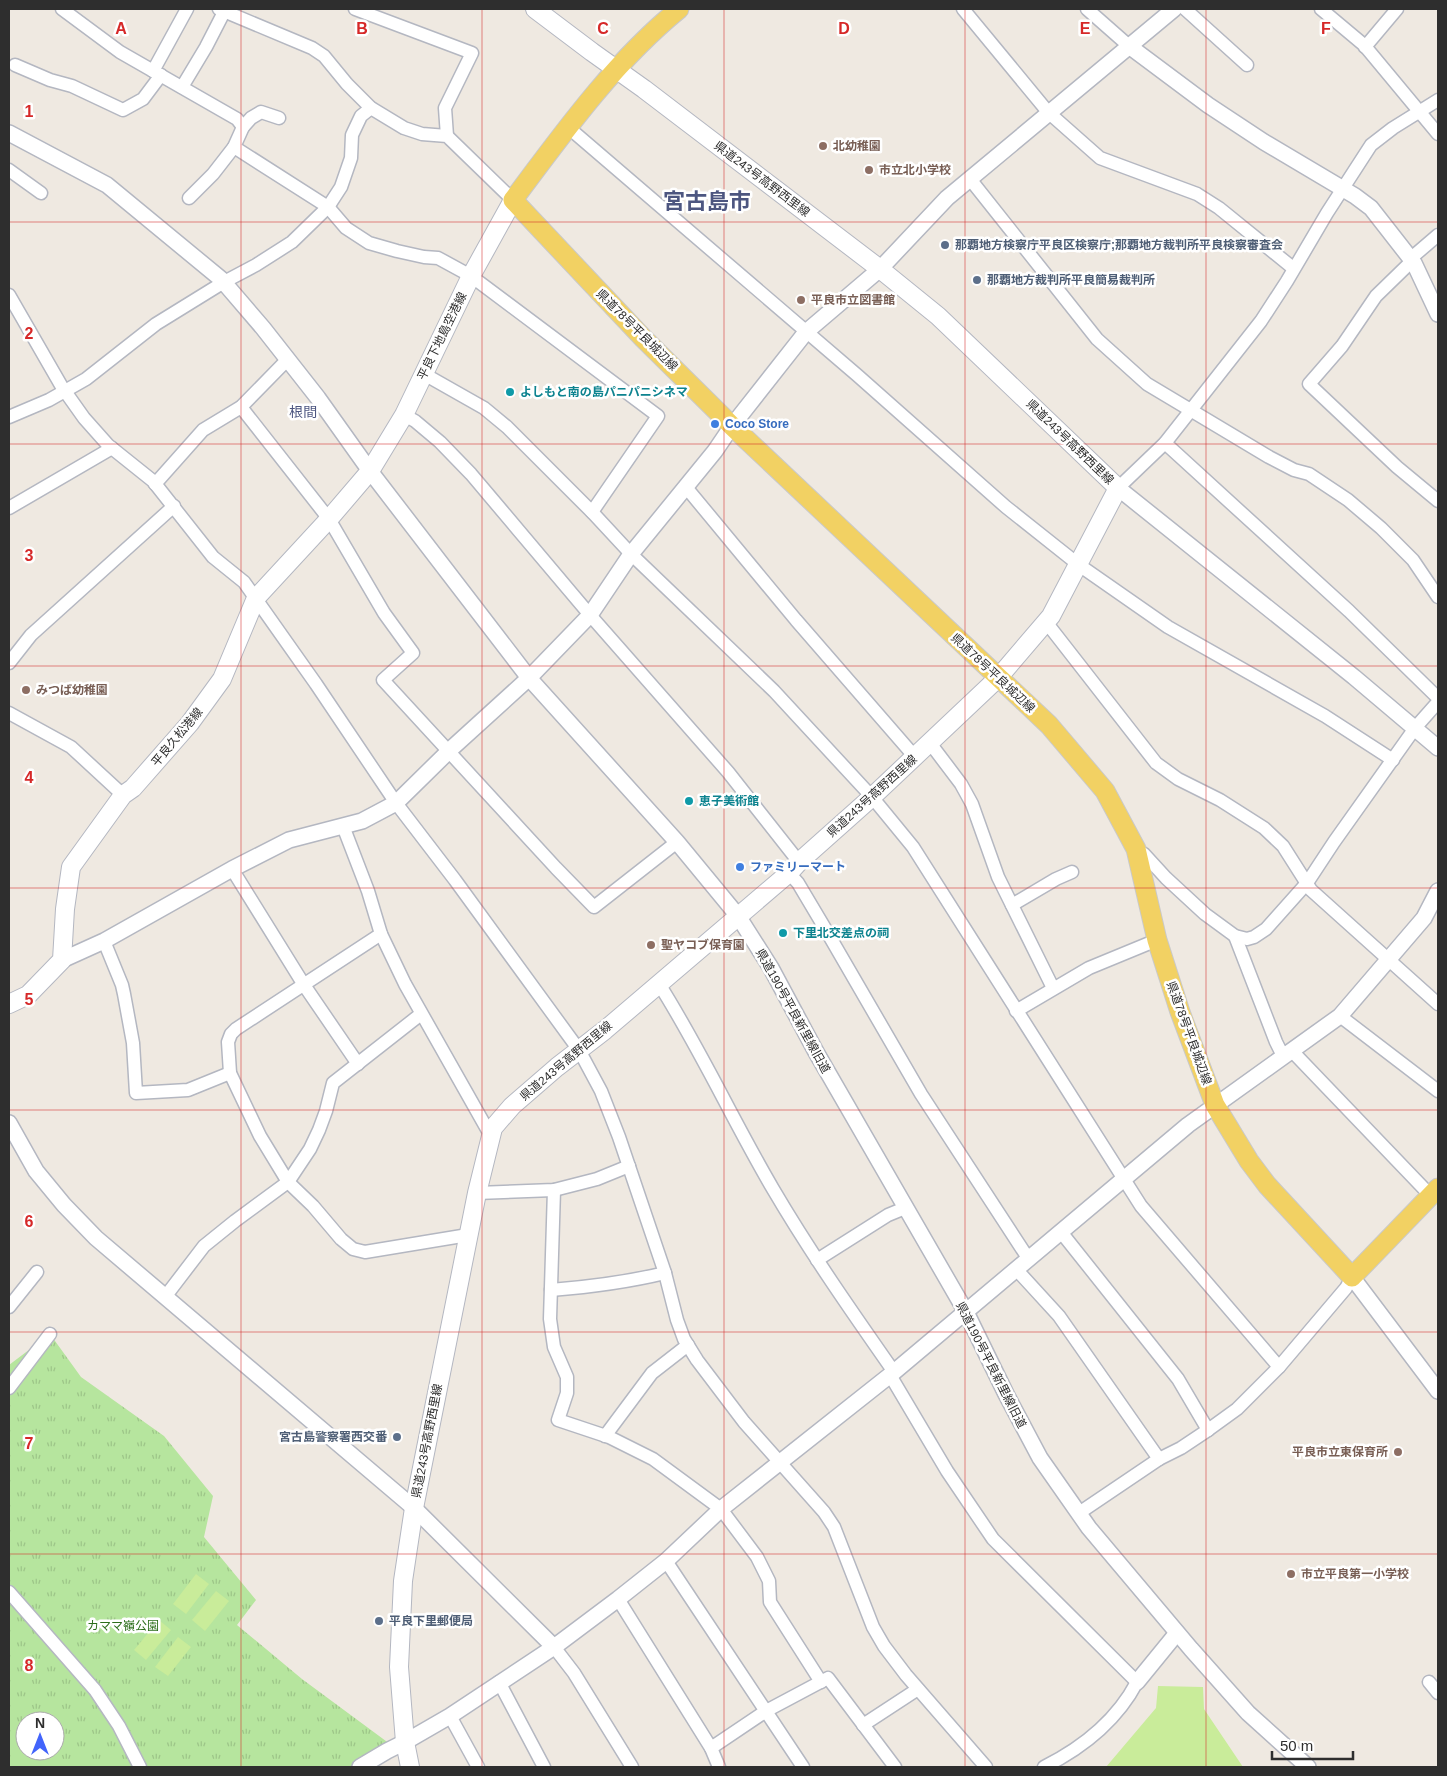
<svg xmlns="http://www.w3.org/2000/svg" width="1447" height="1776" viewBox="0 0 1447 1776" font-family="Arial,'Noto Sans JP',sans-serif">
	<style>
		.park { fill: url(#park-tufts); fill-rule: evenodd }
		.pitch { fill: #c9ec9a }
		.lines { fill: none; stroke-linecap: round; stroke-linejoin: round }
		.minor-casing { stroke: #b4b7c1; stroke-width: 15 }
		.tertiary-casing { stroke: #b4b7c1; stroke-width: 18 }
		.secondary-casing { stroke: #b4b7c1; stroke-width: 20 }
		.primary-casing { stroke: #c9c9c9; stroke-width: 21 }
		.minor { stroke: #fff; stroke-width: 12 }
		.tertiary { stroke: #fff; stroke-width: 15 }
		.secondary { stroke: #fff; stroke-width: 18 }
		.primary { stroke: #f2d163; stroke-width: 19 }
		.grid { fill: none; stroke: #d62828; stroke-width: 1; stroke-opacity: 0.55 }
		.education-dot { fill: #8d6e63; stroke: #fff; stroke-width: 2 }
		.service-dot { fill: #5c6f8a; stroke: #fff; stroke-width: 2 }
		.culture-dot { fill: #0f9aa8; stroke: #fff; stroke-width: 2 }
		.shop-dot { fill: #3f7fe0; stroke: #fff; stroke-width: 2 }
		.labels { text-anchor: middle; stroke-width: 5; stroke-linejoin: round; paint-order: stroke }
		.education-label { font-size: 12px; font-weight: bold; fill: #785e54; stroke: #fff; text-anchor: start }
		.street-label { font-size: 12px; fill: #2e2e2e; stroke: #fff }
		.service-label { font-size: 12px; font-weight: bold; fill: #4e5e75; stroke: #fff; text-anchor: start }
		.culture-label { font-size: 12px; font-weight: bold; fill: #0d838f; stroke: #fff; text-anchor: start }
		.shop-label { font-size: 12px; font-weight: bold; fill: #366cbe; stroke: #fff; text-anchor: start }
		.park-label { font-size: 12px; fill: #2c6e1b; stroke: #fff }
		.neighbourhood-label { font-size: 14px; fill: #4d5680; stroke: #fff }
		.town-label { font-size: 22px; font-weight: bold; fill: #4d5680; stroke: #fff }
		.grid-label { font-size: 16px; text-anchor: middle; font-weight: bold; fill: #d62828; stroke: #fff; stroke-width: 5; stroke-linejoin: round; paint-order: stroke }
	</style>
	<defs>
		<pattern id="park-tufts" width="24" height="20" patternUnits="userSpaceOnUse" patternTransform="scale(1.25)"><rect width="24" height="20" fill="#b6e59e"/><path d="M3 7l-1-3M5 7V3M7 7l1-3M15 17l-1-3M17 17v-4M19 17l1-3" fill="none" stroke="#9dc588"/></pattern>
	</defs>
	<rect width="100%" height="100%" fill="#efe9e1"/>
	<path class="park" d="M 50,1334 L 81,1377 L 164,1436 L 213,1496 L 204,1537 L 256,1600 L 237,1625 L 302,1679 L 394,1747 L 362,1767 L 9,1767 L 9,1365 ZM 25,1721 L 55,1721 L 55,1751 L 25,1751 Z"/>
	<g class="pitch">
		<polygon points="196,1574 209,1584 186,1614 173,1604"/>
		<polygon points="216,1591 229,1601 205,1631 192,1620"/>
		<polygon points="159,1620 171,1630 146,1660 134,1650"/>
		<polygon points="178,1637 191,1647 168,1676 155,1667"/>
		<polygon points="1158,1686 1203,1687 1204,1709 1243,1767 1106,1767 1156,1708"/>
	</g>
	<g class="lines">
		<defs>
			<g id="minor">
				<polyline points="62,9 120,52 237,119 243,127 234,147 213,174 189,198"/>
				<polyline points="219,9 312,48 324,56 347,84 371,108 404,128 422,134 447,136 513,200"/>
				<polyline points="355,9 472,53 445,108 447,136"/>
				<polyline points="963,9 1048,112 1100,158 1197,194 1219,208 1293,268"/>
				<polyline points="1087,9 1129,46"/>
				<polyline points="1185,9 1247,65"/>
				<polyline points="1321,9 1364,45 1438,134"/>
				<polyline points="1365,47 1397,9"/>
				<polyline points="15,65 50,80 72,86 123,110 143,99 161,75"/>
				<polyline points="153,71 187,9"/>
				<polyline points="182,87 206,47 224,12"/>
				<polyline points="243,127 251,118 261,112 279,118"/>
				<polyline points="569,128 857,375 1006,507 1079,565 1168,627 1325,716 1393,760"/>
				<polyline points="234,147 328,207 346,228 369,243 397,251 424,257 438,258 471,276 658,416 592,512"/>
				<polyline points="9,170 41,193"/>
				<polyline points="970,179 1097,339 1147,384 1269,457 1294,470 1309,474 1348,500 1381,528 1413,560 1438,597"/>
				<polyline points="1410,259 1438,235"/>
				<polyline points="1412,261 1376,296 1342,346 1309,384 1397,467 1438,501"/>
				<polyline points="9,295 62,387 84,418 108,445 153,481 213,557 244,582 316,684 396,803 455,880 579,1050 601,1091 619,1137 665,1273 677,1320 684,1339 697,1360 744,1422 824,1512 834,1527 873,1627 884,1646 906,1675 986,1767"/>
				<polyline points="424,374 484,408 507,427 592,512 631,554 774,691 872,797 913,847 1141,1206 1279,1367"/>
				<polyline points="241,407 329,519 384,613 413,653 383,680 556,868 594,907 677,842"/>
				<polyline points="404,415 415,421 440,442 471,474 590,615 728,772 799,862"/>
				<polyline points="9,417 49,400 86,379 156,324 224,282 256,265 292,242 328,207 341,187 351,158 352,135 361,116 371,108"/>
				<polyline points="1165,443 1349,611 1438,698"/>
				<polyline points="155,484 203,430 241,407 288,359"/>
				<polyline points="685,486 796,620 915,757"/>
				<polyline points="1118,488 1165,443 1261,321 1287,281 1327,213 1371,145 1393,128 1438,100"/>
				<polyline points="9,508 112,448"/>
				<polyline points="1046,622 1156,763 1178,779 1220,800 1264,828 1283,846 1311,890 1438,1004"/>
				<polyline points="9,663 31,635 174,506"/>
				<polyline points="9,713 71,747 123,795"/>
				<polyline points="930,743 961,784 972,804 998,877 1053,988"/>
				<polyline points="343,826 368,891 381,934 405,984 491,1136"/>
				<polyline points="1136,849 1144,854 1166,878 1205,914 1235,936 1247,939 1254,937 1266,929 1307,883 1334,842 1415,728 1438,702"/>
				<polyline points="232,869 304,985 358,1064"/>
				<polyline points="789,873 798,883 823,925 921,1094 1028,1258"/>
				<polyline points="1012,905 1056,879 1072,872"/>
				<polyline points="381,934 236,1029 231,1034 228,1042 230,1073 260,1136 288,1182 313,1206 341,1239 353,1249 365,1252 468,1235"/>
				<polyline points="1235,936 1276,1042 1283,1056"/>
				<polyline points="104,941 122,985 124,994 133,1043 136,1093 188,1090 230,1073"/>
				<path d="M 659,984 C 701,1050 733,1121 773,1189 C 810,1252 852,1312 894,1372"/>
				<polyline points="1016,1011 1089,968 1157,940"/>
				<polyline points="1340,1016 1438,1091"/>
				<polyline points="1292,1051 1431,1196"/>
				<polyline points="554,1190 550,1319 554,1347 567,1377 567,1393 558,1420 609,1437 653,1459 721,1509 757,1557 769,1581 770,1602 821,1682"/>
				<polyline points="477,1193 554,1190 597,1179 629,1166"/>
				<polyline points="1061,1232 1178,1379 1208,1430"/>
				<polyline points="817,1260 888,1215 905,1208"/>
				<polyline points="1016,1269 1059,1316 1159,1459"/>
				<path d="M 551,1290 C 589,1287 628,1282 665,1273"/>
				<polyline points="165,1297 204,1246 235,1221 288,1182 310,1149 319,1130 326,1111 333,1083 421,1014"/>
				<polyline points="9,1307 37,1272"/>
				<path d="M 890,1375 L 947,1471 L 993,1539 L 1137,1682 C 1117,1720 1082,1748 1044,1767"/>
				<polyline points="9,1388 50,1334"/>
				<polyline points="605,1436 652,1373 688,1345"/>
				<polyline points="1079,1513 1159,1459 1181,1448 1208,1430 1237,1409 1279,1367 1346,1288 1352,1277"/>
				<polyline points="666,1561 803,1767"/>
				<polyline points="9,1592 95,1690 119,1726 140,1767"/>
				<polyline points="618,1599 711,1748 719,1767"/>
				<polyline points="554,1647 574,1673 632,1767"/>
				<polyline points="499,1682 544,1767"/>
				<polyline points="1429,1682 1438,1693"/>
				<polyline points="450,1716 478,1767"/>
				<polyline points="863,1725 918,1689"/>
				<polyline points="711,1748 766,1711 828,1678 895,1767"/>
			</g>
			<g id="tertiary">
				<polyline points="1129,46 1208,105 1264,142 1355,196 1371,208 1414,263 1438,314"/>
				<polyline points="9,133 107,185 221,279 263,328 318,398 370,471 529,678 677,842 738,916 771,968 816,1052 966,1312 1006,1394 1040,1458 1089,1528 1191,1649 1248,1713 1308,1767"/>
				<polyline points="1118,488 1354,677 1438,748"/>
				<polyline points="62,960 104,941 232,869 289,840 362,821 396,803 452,748 529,678 590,615 631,554 715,451 732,426 806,332 880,269 947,198 1174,9"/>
				<polyline points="9,1123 36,1171 64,1205 96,1238 414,1508 554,1647"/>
				<polyline points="1352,1277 1438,1391"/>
				<polyline points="1137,1682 1177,1633"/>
				<polyline points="360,1767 387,1751 405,1742 450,1716 554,1647 618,1599 666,1561 721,1509 894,1372 1188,1125 1340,1016 1424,918 1438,891"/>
			</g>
			<g id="secondary">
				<polyline points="9,1004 28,995 62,960 65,909 71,867 123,795 133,788 190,723 222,679 256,598 329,519 370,471 404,415 471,276 513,200"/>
				<polyline points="410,1767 405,1742 399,1667 403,1581 414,1508 477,1193 493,1128 512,1106 557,1067 605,1030 789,873 799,862 872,797 998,678 1051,616 1118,488 938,316 880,269 644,89 592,52 535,9"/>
			</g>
			<path id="primary" d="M 679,9 C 614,62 563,133 513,200 L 643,338 L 732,426 L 1049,725 L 1105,791 L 1136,849 L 1157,940 L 1180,1012 L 1215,1105 L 1249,1161 L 1267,1185 L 1352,1277 L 1438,1188"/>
		</defs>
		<use href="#minor" class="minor-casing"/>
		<use href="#tertiary" class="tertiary-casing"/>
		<use href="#secondary" class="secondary-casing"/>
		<use href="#primary" class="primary-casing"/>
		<use href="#minor" class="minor"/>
		<use href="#tertiary" class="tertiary"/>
		<use href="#secondary" class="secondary"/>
		<use href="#primary" class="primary"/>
	</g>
	<path class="grid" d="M 241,9 L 241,1767M 482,9 L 482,1767M 724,9 L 724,1767M 965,9 L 965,1767M 1206,9 L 1206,1767M 9,222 L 1438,222M 9,444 L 1438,444M 9,666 L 1438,666M 9,888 L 1438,888M 9,1110 L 1438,1110M 9,1332 L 1438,1332M 9,1554 L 1438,1554"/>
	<g class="education-dot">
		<circle cx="823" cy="146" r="5"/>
		<circle cx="869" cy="170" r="5"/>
		<circle cx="801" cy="300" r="5"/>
		<circle cx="26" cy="690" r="5"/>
		<circle cx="651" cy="945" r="5"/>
		<circle cx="1398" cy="1452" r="5"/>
		<circle cx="1291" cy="1574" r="5"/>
	</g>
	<g class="service-dot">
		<circle cx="945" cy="245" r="5"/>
		<circle cx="977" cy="280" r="5"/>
		<circle cx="397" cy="1437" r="5"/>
		<circle cx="379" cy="1621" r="5"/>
	</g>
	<g class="culture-dot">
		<circle cx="510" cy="392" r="5"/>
		<circle cx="689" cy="801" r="5"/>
		<circle cx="783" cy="933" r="5"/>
	</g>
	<g class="shop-dot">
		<circle cx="715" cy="424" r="5"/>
		<circle cx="740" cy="867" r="5"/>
	</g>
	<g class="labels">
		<g class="education-label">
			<text x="833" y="150">北幼稚園</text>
			<text x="879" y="174">市立北小学校</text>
			<text x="811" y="304">平良市立図書館</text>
			<text x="36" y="694">みつば幼稚園</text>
			<text x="661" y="949">聖ヤコブ保育園</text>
			<text x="1388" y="1456" text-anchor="end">平良市立東保育所</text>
			<text x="1301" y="1578">市立平良第一小学校</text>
		</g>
		<g class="street-label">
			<text transform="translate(762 179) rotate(37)" y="4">県道243号高野西里線</text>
			<text transform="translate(637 330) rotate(45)" y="4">県道78号平良城辺線</text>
			<text transform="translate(442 336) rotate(-64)" y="4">平良下地島空港線</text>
			<text transform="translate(1070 442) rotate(44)" y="4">県道243号高野西里線</text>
			<text transform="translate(993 673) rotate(43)" y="4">県道78号平良城辺線</text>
			<text transform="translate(177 737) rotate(-50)" y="4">平良久松港線</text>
			<text transform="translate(872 796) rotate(-42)" y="4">県道243号高野西里線</text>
			<text transform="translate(793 1011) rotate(61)" y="4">県道190号平良新里線旧道</text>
			<text transform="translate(1189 1033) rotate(70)" y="4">県道78号平良城辺線</text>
			<text transform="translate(566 1061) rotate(-40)" y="4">県道243号高野西里線</text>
			<text transform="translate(991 1365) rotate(63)" y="4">県道190号平良新里線旧道</text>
			<text transform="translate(427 1441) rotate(-79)" y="4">県道243号高野西里線</text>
		</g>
		<g class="service-label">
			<text x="955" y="249">那覇地方検察庁平良区検察庁;那覇地方裁判所平良検察審査会</text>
			<text x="987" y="284">那覇地方裁判所平良簡易裁判所</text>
			<text x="387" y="1441" text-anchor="end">宮古島警察署西交番</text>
			<text x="389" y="1625">平良下里郵便局</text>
		</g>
		<g class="culture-label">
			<text x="520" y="396">よしもと南の島パニパニシネマ</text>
			<text x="699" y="805">恵子美術館</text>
			<text x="793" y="937">下里北交差点の祠</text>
		</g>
		<g class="shop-label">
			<text x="725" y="428">Coco Store</text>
			<text x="750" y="871">ファミリーマート</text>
		</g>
		<g class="park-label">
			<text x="123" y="1630">カママ嶺公園</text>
		</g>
		<g class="neighbourhood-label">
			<text x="303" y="417">根間</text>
		</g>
		<g class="town-label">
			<text x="707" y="209">宮古島市</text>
		</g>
	</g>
	<g class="grid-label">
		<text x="121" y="34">A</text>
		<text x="362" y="34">B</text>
		<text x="603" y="34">C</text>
		<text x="844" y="34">D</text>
		<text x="1085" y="34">E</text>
		<text x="1326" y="34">F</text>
		<text x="29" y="117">1</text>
		<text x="29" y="339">2</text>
		<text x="29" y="561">3</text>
		<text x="29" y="783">4</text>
		<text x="29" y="1005">5</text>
		<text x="29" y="1227">6</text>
		<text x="29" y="1449">7</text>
		<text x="29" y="1671">8</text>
	</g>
	<rect width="1447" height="1776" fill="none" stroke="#2e2e2e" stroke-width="20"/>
	<g transform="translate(40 1736)"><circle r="24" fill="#ffffff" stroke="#ababab"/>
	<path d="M0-4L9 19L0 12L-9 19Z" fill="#4264fb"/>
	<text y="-8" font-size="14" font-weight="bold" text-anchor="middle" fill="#2e2e2e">N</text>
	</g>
	<path d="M1272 1751v8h81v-8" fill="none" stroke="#2e2e2e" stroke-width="2.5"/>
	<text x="1280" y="1751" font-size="15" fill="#2e2e2e" stroke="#ffffff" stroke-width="4" paint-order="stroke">50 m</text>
</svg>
